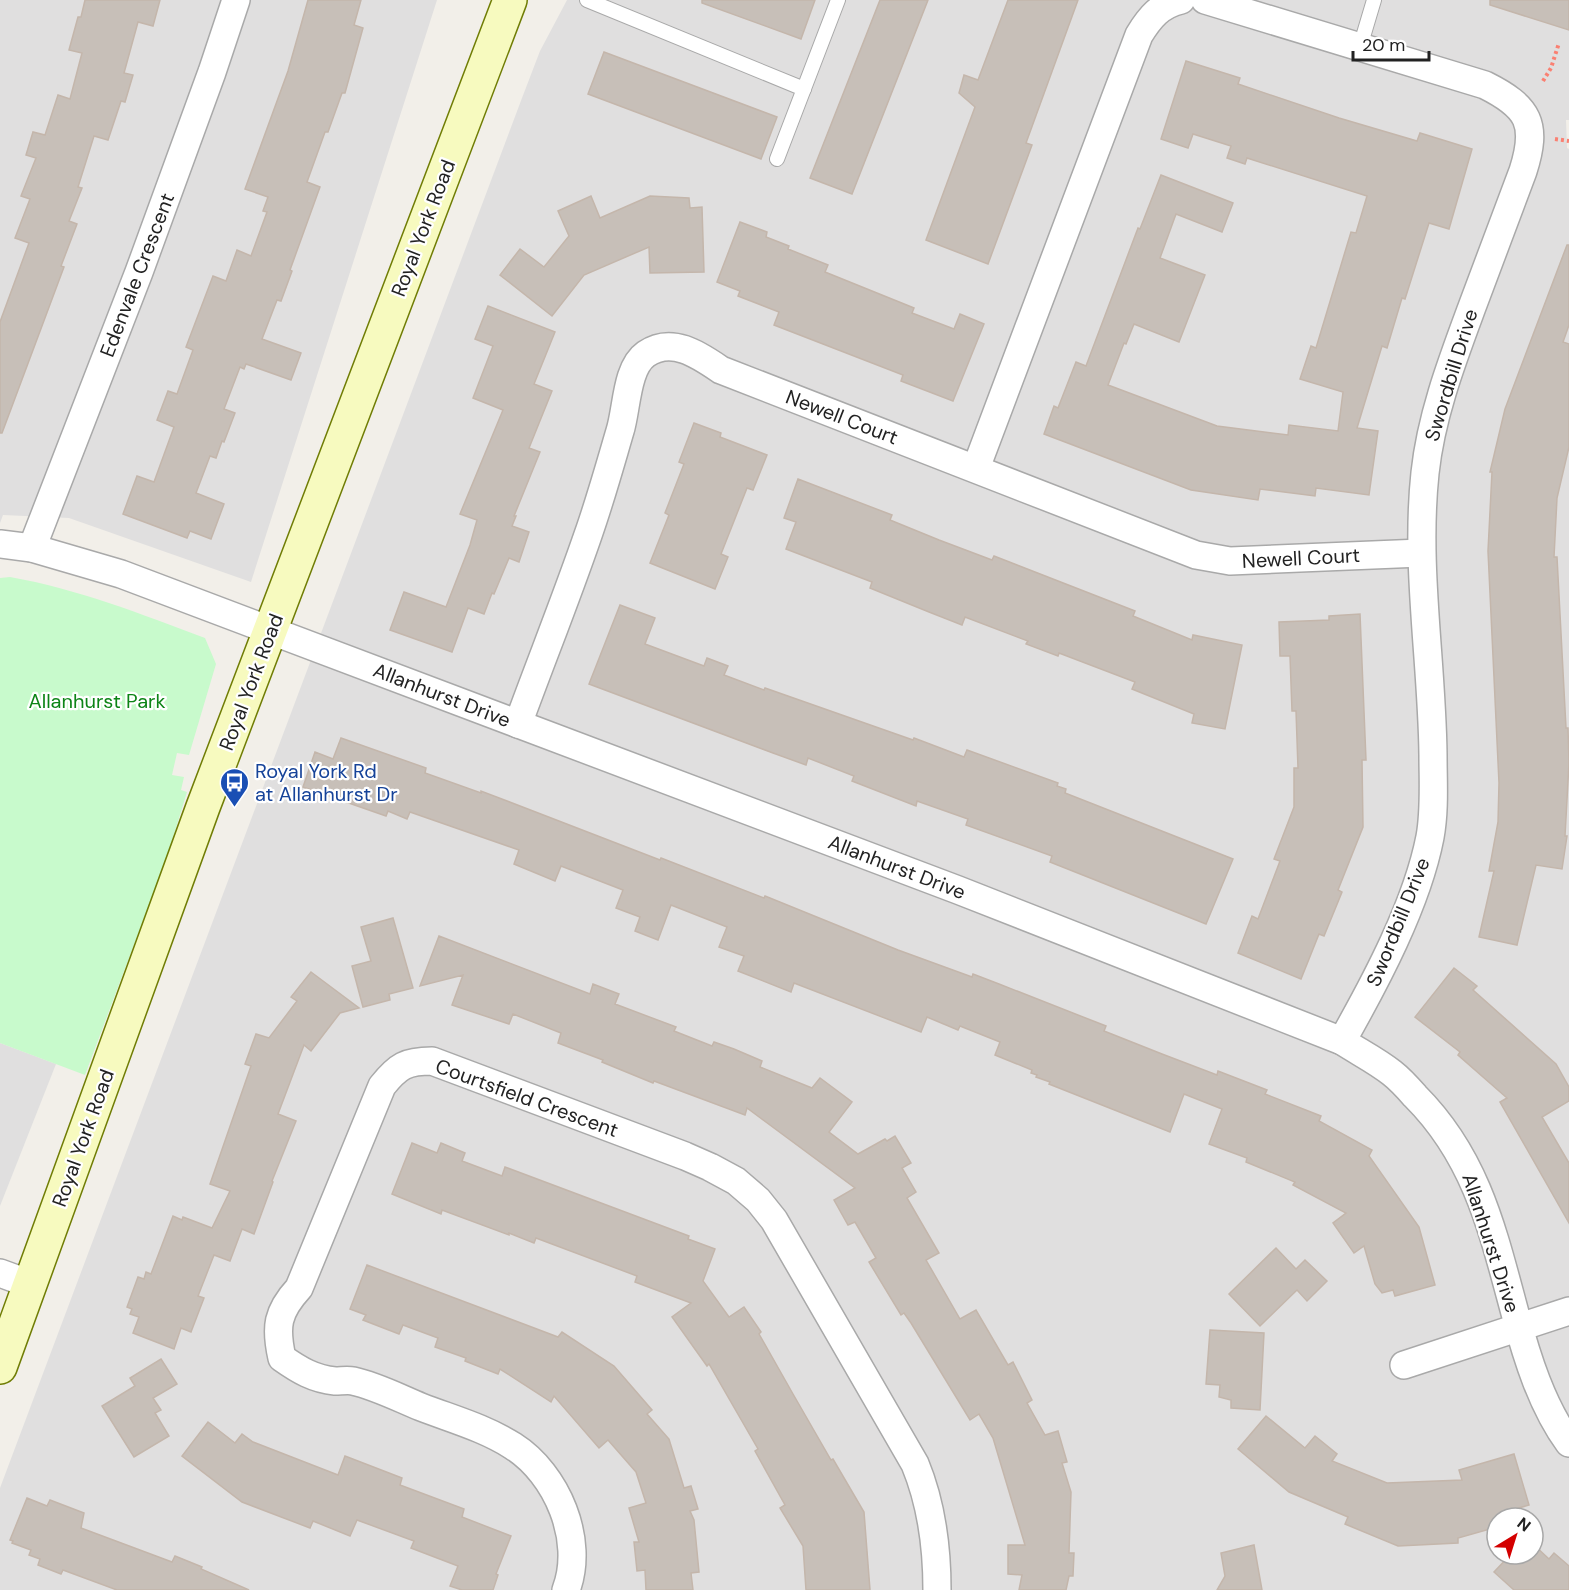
<svg xmlns="http://www.w3.org/2000/svg" width="1569" height="1590" viewBox="0 0 1569 1590" font-family="'DM Sans',sans-serif">
	<style>
		.residential { fill: #e0dfdf; fill-rule: evenodd }
		.park { fill: #c8facc }
		.building { fill: #c7bfb8; stroke: #c4b6ab; stroke-width: 1.5 }
		.lines { fill: none; stroke-linecap: round; stroke-linejoin: round }
		.lane-casing { stroke: #a9a9a9; stroke-width: 16 }
		.street-casing { stroke: #a9a9a9; stroke-width: 30 }
		.secondary-casing { stroke: #707d05; stroke-width: 36 }
		.path { stroke: #fa8072; stroke-width: 4; stroke-dasharray: 3 3; stroke-linecap: butt }
		.lane { stroke: #fff; stroke-width: 14 }
		.street { stroke: #fff; stroke-width: 27 }
		.secondary { stroke: #f7fabf; stroke-width: 33 }
		.labels { text-anchor: middle; stroke-width: 4.5; stroke-linejoin: round; paint-order: stroke }
		.street-label { font-size: 20px; fill: #222; stroke: #fff }
		.park-label { font-size: 20px; fill: #0c8416; stroke: #fff }
		.transit-label { font-size: 20px; fill: #164399; stroke: #fff; text-anchor: start }
	</style>
	<rect width="100%" height="100%" fill="#f2efe9"/>
	<g class="residential">
		<polygon points="0,0 437,0 251,582 69,518 3,515 0,523"/>
		<path d="M 567,0 L 1569,0 L 1569,120 L 1566,120 L 1567,148 L 1569,149 L 1569,1590 L 0,1590 L 0,1488 L 522,98 L 540,51 ZM 1497,1518 L 1533,1518 L 1533,1554 L 1497,1554 Z"/>
		<polygon points="0,1043 56,1064 0,1206"/>
	</g>
	<path class="park" d="M 10,577 C 78,589 141,614 205,638 L 216,664 L 189,755 L 177,753 L 172,775 L 184,777 L 181,790 L 187,792 L 168,854 L 85,1075 L 0,1043 L 0,578 Z"/>
	<g class="building">
		<polygon points="85,0 160,0 153,26 138,22 124,73 133,75 125,102 121,101 108,140 94,136 78,187 82,188 69,221 77,224 61,266 64,267 2,433 0,433 0,322 29,243 15,238 30,199 21,196 36,158 26,155 33,132 45,135 58,95 70,99 82,53 69,50 78,17 81,17"/>
		<polygon points="308,0 361,0 354,25 363,28 345,93 342,93 328,132 325,132 307,182 320,187 290,270 292,271 281,301 277,300 262,339 301,353 291,380 246,364 244,369 240,367 224,409 235,413 224,442 222,441 216,458 210,456 196,493 224,504 211,539 190,531 187,538 123,514 137,476 154,482 174,427 157,420 168,391 177,394 193,350 186,347 213,276 226,281 237,250 251,256 267,212 263,211 268,197 245,189 288,71"/>
		<polygon points="702,0 815,0 801,39 702,3"/>
		<polygon points="880,0 928,0 852,194 810,178"/>
		<polygon points="1008,0 1078,0 1026,143 1032,145 988,264 926,240 975,107 959,93 964,75 978,80"/>
		<polygon points="1490,0 1569,0 1569,30 1490,5"/>
		<polygon points="604,52 777,117 761,159 588,94"/>
		<polygon points="1186,61 1240,78 1238,84 1339,118 1417,141 1420,133 1472,149 1449,229 1429,223 1405,299 1402,298 1387,348 1382,346 1357,428 1378,431 1369,495 1316,488 1315,496 1260,489 1258,500 1191,490 1044,434 1054,406 1058,408 1076,362 1086,366 1138,228 1140,229 1161,175 1233,203 1222,232 1176,214 1160,258 1205,275 1179,342 1134,324 1126,344 1124,343 1108,385 1217,426 1288,435 1289,425 1338,431 1343,392 1300,379 1311,346 1316,348 1351,232 1356,233 1367,196 1247,158 1245,164 1227,158 1231,146 1193,134 1188,148 1161,139"/>
		<polygon points="591,196 600,218 650,196 689,198 690,208 702,207 704,272 650,273 649,247 584,275 552,316 500,275 520,249 544,267 569,236 558,211"/>
		<polygon points="740,222 767,232 766,237 789,246 788,249 828,265 825,272 914,308 912,313 954,329 960,314 984,324 953,401 901,381 903,375 774,325 779,312 738,296 740,291 717,282"/>
		<polygon points="1567,245 1569,245 1569,325 1563,342 1569,344 1569,447 1557,498 1554,557 1557,557 1566,728 1568,728 1569,763 1565,836 1567,836 1562,869 1536,865 1517,945 1479,937 1494,871 1489,871 1498,822 1499,783 1488,551 1492,472 1490,472 1505,409"/>
		<polygon points="488,306 555,332 534,384 552,391 529,448 540,452 514,516 516,516 512,526 529,532 519,562 509,558 494,594 492,593 484,614 468,608 452,652 390,630 404,592 446,607 470,545 477,520 460,514 503,410 473,398 493,346 475,339"/>
		<polygon points="694,423 721,433 720,437 767,455 753,490 747,488 721,554 728,557 715,589 650,563 669,515 665,513 684,464 679,462"/>
		<polygon points="798,479 892,515 890,520 939,540 992,560 994,556 1135,611 1133,616 1192,640 1193,635 1242,645 1225,729 1192,723 1194,714 1132,689 1135,682 1059,653 1058,656 1026,644 1028,641 965,617 962,625 929,612 870,588 872,582 786,549 796,522 784,518"/>
		<polygon points="620,605 655,618 645,644 704,666 707,658 728,666 724,675 764,690 765,688 913,740 914,738 964,757 967,750 1058,783 1057,786 1066,789 1065,793 1233,859 1206,924 1050,862 1052,856 966,825 968,819 917,801 916,806 852,781 854,776 808,758 806,765 773,753 589,684"/>
		<polygon points="1360,614 1366,760 1362,760 1363,827 1338,890 1342,892 1324,936 1319,934 1301,979 1238,953 1252,916 1258,919 1280,861 1274,859 1294,807 1294,768 1298,768 1296,711 1292,711 1290,656 1280,656 1279,622 1329,620 1329,616"/>
		<polygon points="341,738 426,768 425,773 481,793 481,791 660,860 661,858 764,898 765,896 898,950 972,977 973,974 999,984 1106,1026 1104,1031 1162,1054 1217,1075 1218,1071 1267,1090 1265,1094 1321,1116 1319,1121 1372,1150 1369,1156 1419,1227 1435,1285 1395,1296 1393,1290 1382,1293 1375,1284 1364,1246 1354,1253 1333,1223 1346,1213 1293,1185 1295,1182 1246,1162 1247,1158 1209,1144 1222,1109 1184,1094 1170,1132 1049,1084 1050,1082 1036,1077 1037,1075 1031,1073 1032,1070 995,1055 1000,1042 960,1026 958,1030 927,1017 921,1032 794,983 791,992 738,971 744,956 719,947 727,927 671,905 658,940 635,931 640,917 616,908 623,890 561,866 555,881 514,864 519,850 410,812 407,819 388,811 386,816 303,787 315,752 333,759"/>
		<polygon points="393,918 413,988 389,994 390,1000 363,1007 352,966 371,961 361,927"/>
		<polygon points="439,936 590,994 593,984 619,994 615,1004 676,1027 674,1031 712,1046 714,1042 734,1049 762,1061 760,1067 812,1088 820,1078 852,1102 829,1132 858,1154 885,1139 887,1141 895,1136 911,1163 902,1168 916,1192 907,1198 939,1253 926,1260 960,1319 976,1310 1008,1365 1013,1362 1032,1400 1027,1403 1045,1435 1058,1431 1067,1462 1062,1463 1071,1492 1069,1553 1074,1553 1073,1576 1069,1576 1066,1590 1019,1590 1022,1575 1008,1574 1008,1545 1025,1545 993,1438 979,1414 970,1420 911,1323 904,1313 901,1315 869,1262 876,1258 855,1222 848,1225 834,1200 855,1188 747,1108 745,1115 654,1081 653,1083 602,1062 603,1060 558,1043 561,1033 513,1014 509,1024 452,1005 463,975 420,986"/>
		<polygon points="1454,968 1477,986 1473,990 1556,1064 1569,1087 1569,1101 1542,1117 1569,1163 1569,1223 1500,1102 1507,1098 1458,1055 1460,1052 1415,1017"/>
		<polygon points="311,972 359,1008 340,1013 311,1051 304,1045 278,1114 296,1121 272,1181 273,1182 254,1234 242,1229 230,1261 214,1255 198,1296 204,1298 191,1332 181,1328 174,1349 133,1333 139,1317 130,1314 132,1309 127,1307 138,1277 144,1279 146,1272 151,1274 173,1216 182,1220 183,1217 212,1228 230,1191 210,1184 251,1066 245,1064 256,1034 269,1038 297,1001 291,997"/>
		<polygon points="412,1143 437,1153 441,1143 465,1153 462,1161 502,1176 505,1167 689,1236 688,1239 715,1249 703,1281 729,1317 744,1307 761,1332 759,1334 793,1394 831,1460 833,1459 864,1512 870,1590 806,1590 803,1546 780,1508 785,1505 755,1451 758,1449 709,1364 707,1366 672,1317 691,1303 635,1282 637,1276 536,1238 534,1243 509,1233 509,1235 442,1210 441,1214 392,1194"/>
		<polygon points="1276,1248 1296,1269 1305,1260 1327,1281 1307,1301 1297,1290 1260,1326 1229,1294"/>
		<polygon points="367,1265 558,1337 562,1332 614,1366 652,1410 647,1414 669,1439 684,1488 691,1486 698,1509 690,1511 694,1520 699,1572 691,1573 693,1590 646,1590 645,1570 637,1571 634,1542 639,1542 629,1508 646,1503 636,1472 608,1440 599,1448 554,1396 551,1402 500,1369 498,1374 465,1361 466,1358 435,1347 438,1338 403,1325 399,1334 363,1320 366,1315 350,1309"/>
		<polygon points="1210,1330 1264,1333 1260,1410 1231,1408 1231,1400 1219,1397 1220,1385 1206,1384"/>
		<polygon points="161,1359 177,1384 153,1398 161,1410 155,1413 169,1436 134,1457 102,1406 135,1386 130,1378"/>
		<polygon points="1266,1416 1305,1448 1315,1436 1337,1454 1332,1461 1387,1483 1462,1480 1459,1470 1514,1454 1529,1505 1499,1514 1504,1518 1497,1518 1497,1527 1458,1538 1458,1543 1398,1546 1345,1524 1348,1517 1289,1492 1238,1449"/>
		<polygon points="208,1422 235,1443 242,1434 253,1442 338,1475 345,1456 402,1478 400,1485 464,1509 462,1517 511,1536 496,1574 498,1575 493,1590 462,1590 450,1586 458,1566 411,1548 414,1541 357,1520 350,1536 313,1521 310,1528 242,1502 182,1456"/>
		<polygon points="27,1498 47,1506 50,1500 84,1513 81,1528 172,1562 175,1556 202,1567 201,1569 249,1590 117,1590 63,1570 61,1574 38,1565 40,1559 29,1555 31,1550 12,1543 13,1541 10,1540"/>
		<polygon points="1533,1544 1549,1559 1554,1553 1569,1566 1569,1590 1514,1590 1494,1572 1511,1554 1533,1554"/>
		<polygon points="1254,1545 1262,1590 1217,1590 1225,1576 1221,1553"/>
	</g>
	<g class="lines">
		<defs>
			<g id="lane">
				<polyline points="587,0 804,89"/>
				<polyline points="1360,47 1374,0"/>
				<polyline points="777,159 838,0"/>
			</g>
			<g id="street">
				<path d="M 1205,0 L 1485,85 C 1529,107 1538,124 1523,171 C 1506,216 1489,262 1472,307 C 1452,361 1431,416 1425,473 C 1415,567 1432,661 1433,755 C 1433,782 1435,810 1430,837 C 1417,904 1376,981 1342,1041"/>
				<path d="M 976,468 L 1139,35 C 1150,17 1160,5 1181,0"/>
				<path d="M 0,544 L 32,548 L 121,574 L 958,890 L 1342,1041 C 1359,1052 1377,1061 1392,1073 C 1401,1080 1408,1088 1415,1096 C 1477,1158 1493,1232 1515,1313 C 1527,1358 1542,1406 1569,1443"/>
				<polyline points="32,548 139,272 212,72 236,0"/>
				<path d="M 518,724 C 541,661 566,599 588,535 C 600,501 610,465 620,431 C 627,409 626,368 646,354 C 672,336 699,355 721,370 L 1196,555 L 1230,561 L 1421,553"/>
				<polyline points="0,1273 30,1284"/>
				<polyline points="1404,1365 1569,1311"/>
				<path d="M 566,1590 C 585,1540 557,1474 513,1446 C 485,1428 452,1419 421,1407 C 399,1398 376,1386 353,1381 C 348,1380 341,1381 335,1381 C 314,1379 299,1370 282,1358 C 275,1327 277,1312 299,1288 L 382,1086 C 398,1066 406,1061 432,1061 L 685,1156 L 710,1167 L 736,1181 L 758,1200 L 774,1220 L 915,1464 C 932,1505 937,1546 937,1590"/>
			</g>
			<polyline id="secondary" points="0,1367 203,807 510,0"/>
		</defs>
		<use href="#lane" class="lane-casing"/>
		<use href="#street" class="street-casing"/>
		<use href="#secondary" class="secondary-casing"/>
		<g class="path">
			<polyline points="1543,81 1551,68 1559,43"/>
			<polyline points="1555,139 1569,141"/>
		</g>
		<use href="#lane" class="lane"/>
		<use href="#street" class="street"/>
		<use href="#secondary" class="secondary"/>
	</g>
	<defs>
		<symbol id="bus-pin" viewBox="-11 -11 22 30"><path d="M0 17L-7.5 6A9.5 9.5 0 1 1 7.5 6Z" fill="#1a4fb4" stroke="#fff"/><path d="M-5-6H5V4H4V6H2V4H-2V6H-4V4H-5ZM-3.5-4V0h7V-4ZM-3.5 1.2v1.5H-2V1.2ZM2 1.2v1.5H3.5V1.2Z" fill="#fff"/></symbol>
	</defs>
	<g fill-rule="evenodd">
		<use href="#bus-pin" x="218" y="766" width="33" height="45"/>
	</g>
	<g class="labels">
		<g class="street-label">
			<text transform="translate(423 228) rotate(-69)" y="7">Royal York Road</text>
			<text transform="translate(137 275) rotate(-69)" y="7">Edenvale Crescent</text>
			<text transform="translate(1451 375) rotate(-73)" y="7">Swordbill Drive</text>
			<text transform="translate(842 417) rotate(21)" y="7">Newell Court</text>
			<text transform="translate(1301 558) rotate(-3)" y="7">Newell Court</text>
			<text transform="translate(251 682) rotate(-69)" y="7">Royal York Road</text>
			<text transform="translate(442 695) rotate(21)" y="7">Allanhurst Drive</text>
			<text transform="translate(897 867) rotate(21)" y="7">Allanhurst Drive</text>
			<text transform="translate(1398 922) rotate(-68)" y="7">Swordbill Drive</text>
			<text transform="translate(527 1098) rotate(20)" y="7">Courtsfield Crescent</text>
			<text transform="translate(83 1138) rotate(-70)" y="7">Royal York Road</text>
			<text transform="translate(1491 1243) rotate(72)" y="7">Allanhurst Drive</text>
		</g>
		<g class="park-label">
			<text x="97" y="708">Allanhurst Park</text>
		</g>
		<g class="transit-label">
			<text x="255" y="778">Royal York Rd<tspan x="255" dy="23">at Allanhurst Dr</tspan></text>
		</g>
	</g>
	<g transform="translate(1515 1536) rotate(38)"><circle r="28" fill="#ffffff" stroke="#a7a7a7" stroke-width="1.5"/>
	<path d="M0-4.5L10 22L0 15L-10 22Z" fill="#d40000"/>
	<text y="-9" font-size="16" font-weight="bold" text-anchor="middle" fill="#222222">N</text>
	</g>
	<path d="M1353 51v9h76v-9" fill="none" stroke="#222222" stroke-width="3"/>
	<text x="1362" y="51" font-size="18" fill="#222222" stroke="#ffffff" stroke-width="4.5" paint-order="stroke">20 m</text>
</svg>
